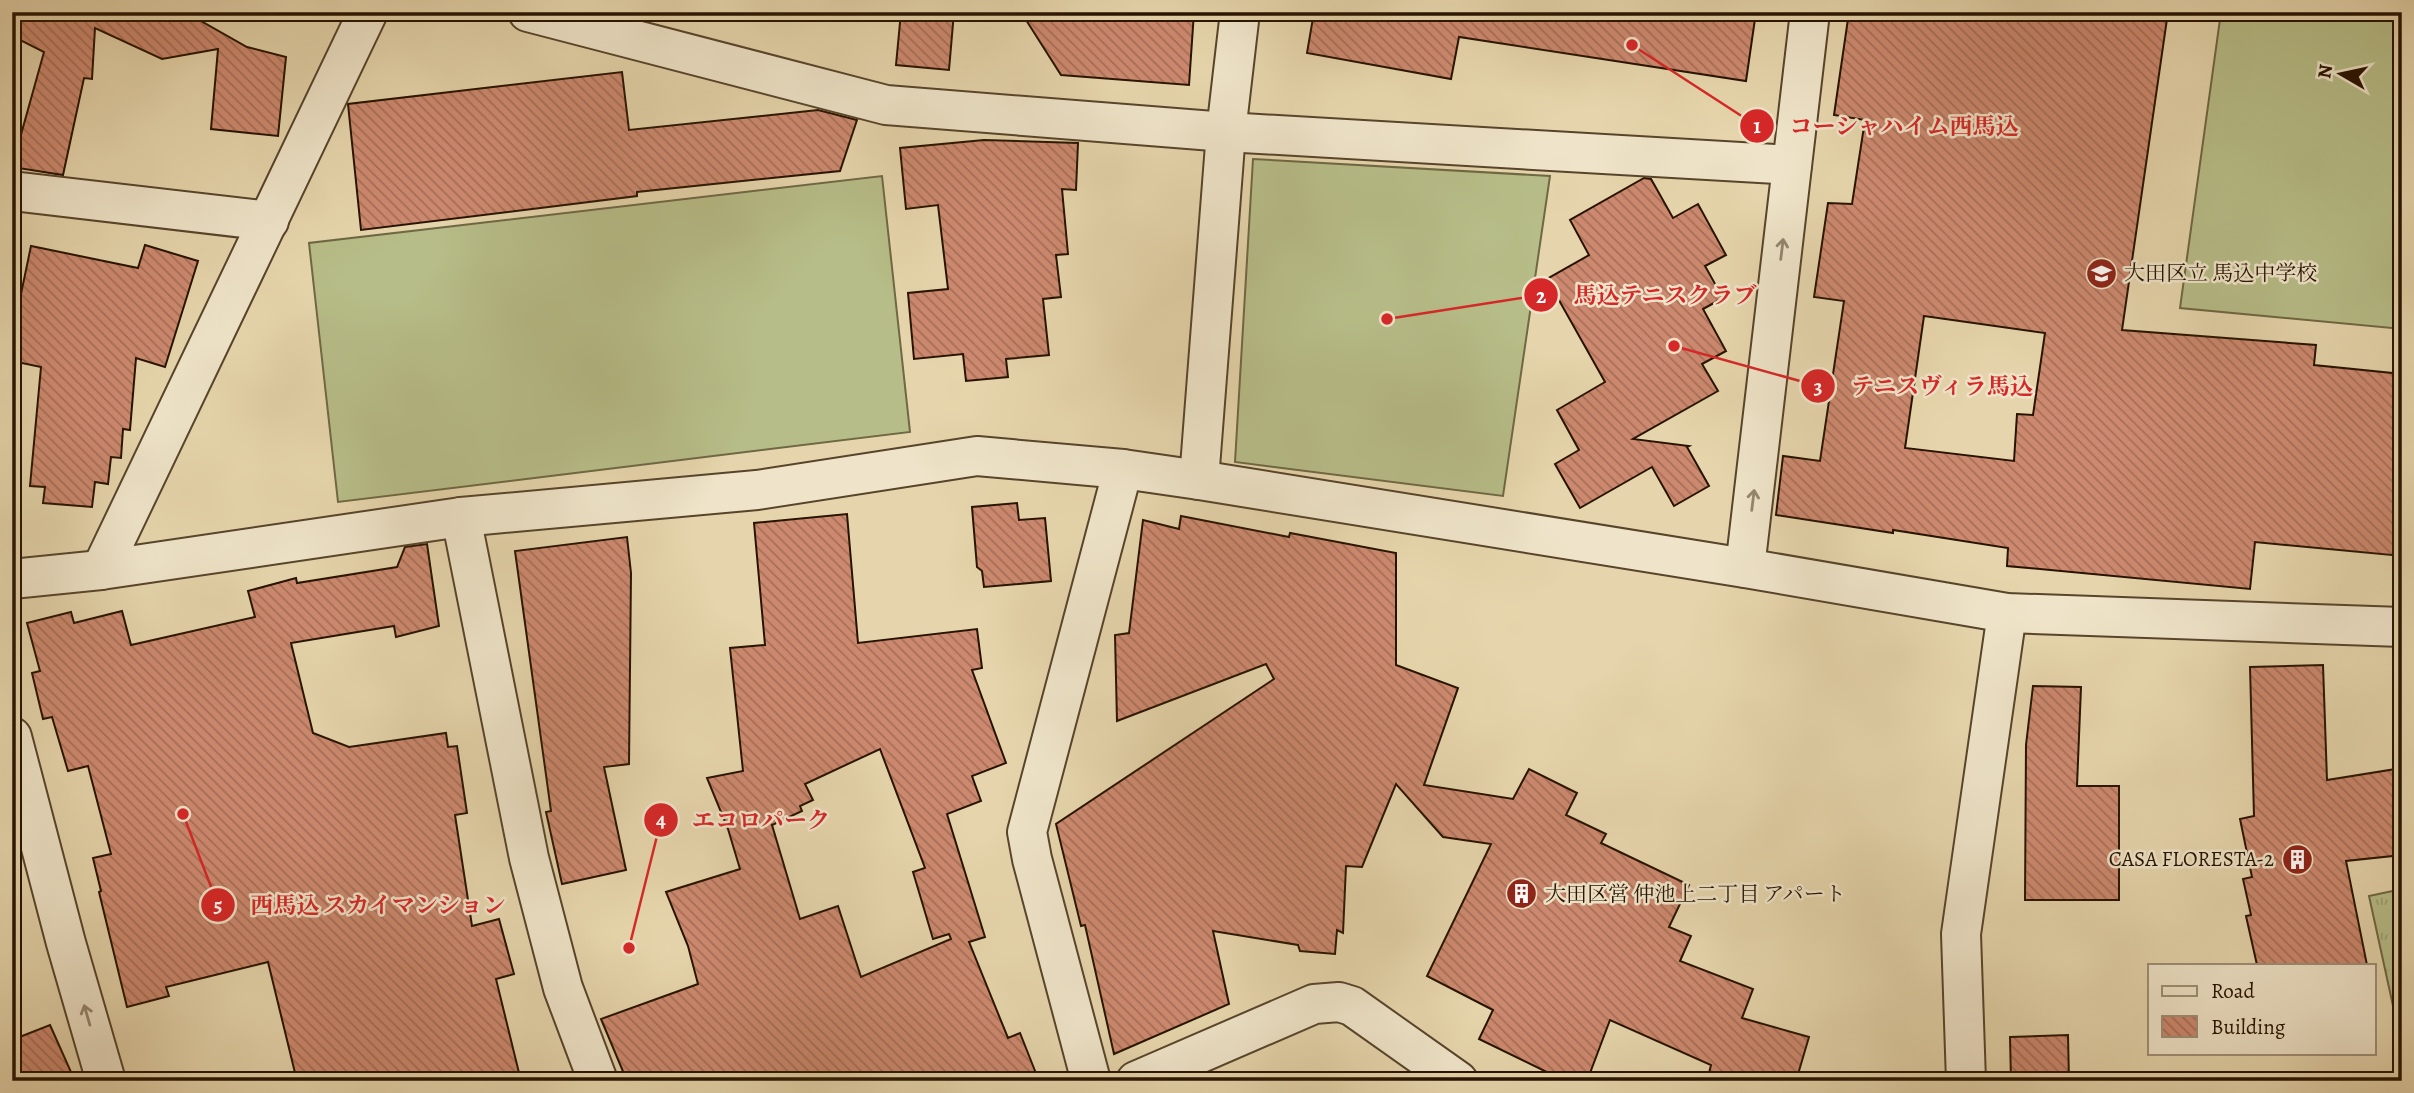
<svg xmlns="http://www.w3.org/2000/svg" width="2414" height="1093" viewBox="0 0 2414 1093" font-family="Alegreya,'Noto Serif JP',serif">
	<style>
		.park { fill: url(#park-tufts); stroke: #6f6844; stroke-width: 2 }
		.pitch { fill: #b7bd88; stroke: #6f6844; stroke-width: 2 }
		.building { fill: url(#building-back-hatch); stroke: #271300; stroke-width: 2; fill-rule: evenodd }
		.lines { fill: none; stroke-linecap: round; stroke-linejoin: round }
		.minor-casing { stroke: #57442b; stroke-width: 42 }
		.tertiary-casing { stroke: #57442b; stroke-width: 42 }
		.minor { stroke: #efe4c9; stroke-width: 38 }
		.tertiary { stroke: #efe4c9; stroke-width: 38 }
		.oneway { stroke: #95866f }
		.labels { text-anchor: middle; stroke-width: 5; stroke-linejoin: round; paint-order: stroke }
		.poi-label { font-size: 21px; fill: #271300; stroke: #efe4c9; text-anchor: start }
		.leader { fill: none; stroke: #d62828; stroke-width: 2.5 }
		.callout-dot { fill: #d62828; stroke: #efe4c9; stroke-width: 2.5 }
		.mark-label { font-size: 21px; text-anchor: middle; font-weight: bold; fill: #fff }
		.callout-label { font-size: 23px; text-anchor: middle; font-weight: bold; fill: #d62828; stroke: #efe4c9; stroke-width: 5; stroke-linejoin: round; paint-order: stroke }
	</style>
	<defs>
		<pattern id="park-tufts" width="24" height="20" patternUnits="userSpaceOnUse" patternTransform="scale(1.75)"><rect width="24" height="20" fill="#b7bd88"/><path d="M3 7l-1-3M5 7V3M7 7l1-3M15 17l-1-3M17 17v-4M19 17l1-3" fill="none" stroke="#9da274"/></pattern>
		<pattern id="building-back-hatch" width="6" height="6" patternUnits="userSpaceOnUse" patternTransform="scale(1.75)"><rect width="6" height="6" fill="#cd896f"/><path d="M-1 5l2 2M0 0l6 6M5-1l2 2" fill="none" stroke="#a66f59"/></pattern>
	</defs>
	<rect width="100%" height="100%" fill="#e6d5ac"/>
	<filter id="stains"><feTurbulence type="fractalNoise" baseFrequency=".00286" numOctaves="4"/><feColorMatrix values="0 0 0 0 .2 0 0 0 0 .09 0 0 0 0 .02 0 0 0 .5 -.17"/></filter>
	<radialGradient id="worn" r=".72"><stop offset=".6" stop-color="#630" stop-opacity="0"/><stop offset="1" stop-color="#630" stop-opacity=".3"/></radialGradient>
	<polygon class="park" points="2402,889 2402,1047 2369,896"/>
	<g class="pitch">
		<polygon points="2221,12 2402,12 2402,329 2180,308"/>
		<polygon points="1253,159 1550,176 1503,496 1235,462"/>
		<polygon points="882,176 910,432 338,502 309,243"/>
	</g>
	<g class="building">
		<polygon points="12,12 185,12 247,47 286,57 278,136 211,129 218,49 162,59 95,28 92,79 84,78 63,175 12,167 44,52 12,36"/>
		<polygon points="901,12 954,12 949,70 896,65"/>
		<polygon points="1021,12 1194,12 1189,85 1061,75"/>
		<polygon points="1314,12 1756,12 1746,81 1459,37 1451,79 1307,53"/>
		<path d="M 1849,12 L 2168,12 L 2122,330 L 2316,345 L 2314,365 L 2402,374 L 2402,556 L 2255,542 L 2250,589 L 2007,566 L 2008,548 L 1893,530 L 1893,533 L 1776,515 L 1783,456 L 1820,461 L 1844,301 L 1814,297 L 1828,203 L 1852,204 L 1865,120 L 1834,115 ZM 1924,316 L 2045,333 L 2033,415 L 2017,414 L 2014,461 L 1905,448 Z"/>
		<polygon points="622,72 629,130 818,110 857,120 840,171 637,192 637,196 361,230 348,104"/>
		<polygon points="984,140 1078,143 1076,190 1062,189 1068,254 1056,255 1061,297 1043,299 1049,355 1006,359 1008,377 966,381 963,354 914,359 908,293 948,289 938,205 906,209 900,148"/>
		<polygon points="1644,178 1651,179 1673,218 1698,204 1726,255 1705,266 1723,298 1703,309 1726,351 1702,364 1718,391 1633,439 1689,446 1687,447 1709,486 1674,506 1652,467 1580,508 1555,464 1579,450 1557,410 1605,382 1547,279 1589,255 1570,220"/>
		<polygon points="145,245 198,261 165,367 136,358 130,430 123,429 121,458 111,457 108,484 95,482 92,507 43,503 45,487 30,486 41,367 12,361 12,337 31,246 138,268"/>
		<polygon points="1017,503 1019,520 1045,518 1051,581 984,587 982,571 977,567 972,507"/>
		<path d="M 847,514 L 858,643 L 977,629 L 982,668 L 972,670 L 1006,763 L 972,776 L 981,801 L 947,814 L 985,937 L 969,942 L 1008,1038 L 1020,1033 L 1039,1081 L 627,1081 L 601,1019 L 698,984 L 688,946 L 666,892 L 740,869 L 728,829 L 707,778 L 743,771 L 730,648 L 765,645 L 754,523 ZM 880,749 L 925,868 L 913,872 L 933,939 L 949,934 L 951,939 L 861,977 L 838,906 L 800,919 L 772,825 L 802,811 L 800,806 L 813,800 L 805,784 Z"/>
		<polygon points="1181,516 1289,537 1290,533 1396,553 1396,665 1458,688 1424,785 1513,799 1529,769 1577,793 1566,815 1606,834 1601,843 1689,885 1669,927 1691,936 1680,961 1753,989 1742,1018 1809,1037 1796,1081 1707,1081 1711,1065 1610,1020 1587,1081 1565,1081 1479,1039 1493,1010 1427,976 1491,844 1443,837 1396,784 1362,867 1346,866 1343,933 1337,930 1335,954 1300,951 1298,945 1213,931 1229,1004 1114,1054 1085,925 1081,926 1056,824 1274,679 1266,664 1117,721 1115,635 1129,633 1143,520 1179,529"/>
		<polygon points="627,537 631,573 629,764 604,767 626,870 562,884 546,812 551,811 515,551"/>
		<polygon points="427,544 439,626 396,637 394,626 291,643 313,733 349,747 446,733 448,747 457,746 467,813 455,815 472,926 499,919 514,974 496,979 521,1081 297,1081 268,962 166,987 169,996 127,1007 99,892 101,891 93,858 111,854 88,766 68,771 52,717 43,719 32,673 40,671 27,623 71,612 74,623 122,611 131,645 255,617 248,591 296,578 297,583 397,567 405,547"/>
		<polygon points="2323,665 2327,780 2402,768 2402,855 2346,861 2367,965 2257,965 2246,916 2251,915 2243,879 2252,877 2240,819 2254,816 2250,667"/>
		<polygon points="2033,686 2081,687 2077,786 2119,786 2119,900 2025,900 2026,745"/>
		<polygon points="50,1025 75,1081 12,1081 12,1040"/>
		<polygon points="2068,1035 2069,1081 2011,1081 2010,1037"/>
	</g>
	<g class="lines">
		<defs>
			<g id="minor">
				<polyline points="528,12 886,105 1226,132 1792,165"/>
				<polyline points="12,191 269,221"/>
				<polyline points="1199,480 1226,132 1240,12"/>
				<polyline points="461,517 529,858 563,988 598,1081"/>
				<polyline points="1745,568 1810,12"/>
				<polyline points="101,570 368,12"/>
				<polyline points="12,737 66,943 106,1081"/>
				<polyline points="1091,1081 1032,859 1027,832 1123,469"/>
				<polyline points="1136,1081 1314,1004 1339,1002 1352,1006 1458,1081"/>
				<polyline points="1966,1081 1961,934 2007,613"/>
			</g>
			<polyline id="tertiary" points="12,579 101,570 461,517 757,490 977,456 1123,469 1199,480 1745,568 2007,613 2402,627"/>
		</defs>
		<use href="#minor" class="minor-casing"/>
		<use href="#tertiary" class="tertiary-casing"/>
		<use href="#minor" class="minor"/>
		<use href="#tertiary" class="tertiary"/>
	</g>
	<defs><path id="oneway-shaft" d="M-6 0H5M1.5-3L5.5 0L1.5 3" fill="none" stroke-width="1.6" stroke-linecap="round" stroke-linejoin="round" transform="scale(1.75)"/></defs>
	<g class="oneway">
		<use href="#oneway-shaft" transform="translate(1782 249) rotate(-83)"/>
		<use href="#oneway-shaft" transform="translate(1753 500) rotate(-83)"/>
		<use href="#oneway-shaft" transform="translate(87 1015) rotate(-106)"/>
	</g>
	<defs>
		<symbol id="school-disc" viewBox="-11 -11 22 22"><circle r="9.5" fill="#8f2418" stroke="#efe4c9"/><path d="M0-5L7-2L0 1L-7-2ZM-4 1L0 2.5L4 1V4Q0 6-4 4Z" fill="#fff"/></symbol>
		<symbol id="building-disc" viewBox="-11 -11 22 22"><circle r="9.5" fill="#8f2418" stroke="#efe4c9"/><path d="M-4-6H4V6H1V3H-1V6H-4ZM-2.5-4.3h1.7v1.8h-1.7ZM.8-4.3h1.7v1.8H.8ZM-2.5-1h1.7V.8h-1.7ZM.8-1h1.7V.8H.8Z" fill="#fff"/></symbol>
	</defs>
	<g fill-rule="evenodd">
		<use href="#school-disc" x="2084" y="256" width="35" height="35"/>
		<use href="#building-disc" x="2280" y="842" width="35" height="35"/>
		<use href="#building-disc" x="1504" y="876" width="35" height="35"/>
	</g>
	<g class="labels">
		<g class="poi-label">
			<text x="2124" y="280">大田区立 馬込中学校</text>
			<text x="2274" y="866" text-anchor="end">CASA FLORESTA-2</text>
			<text x="1545" y="901">大田区営 仲池上二丁目 アパート</text>
		</g>
	</g>
	<path class="leader" d="M1632 45L1757 126M1387 319L1541 295M1674 346L1818 386M629 948L661 820M183 814L218 905"/>
	<g class="callout-dot">
		<circle cx="1632" cy="45" r="7"/>
		<circle cx="1387" cy="319" r="7"/>
		<circle cx="1674" cy="346" r="7"/>
		<circle cx="629" cy="948" r="7"/>
		<circle cx="183" cy="814" r="7"/>
		<circle cx="1757" cy="126" r="18"/>
		<circle cx="1541" cy="295" r="18"/>
		<circle cx="1818" cy="386" r="18"/>
		<circle cx="661" cy="820" r="18"/>
		<circle cx="218" cy="905" r="18"/>
	</g>
	<g class="mark-label">
		<text x="1757" y="133">1</text>
		<text x="1541" y="303">2</text>
		<text x="1818" y="394">3</text>
		<text x="661" y="827">4</text>
		<text x="218" y="912">5</text>
	</g>
	<g class="callout-label">
		<text x="1904" y="134">コーシャハイム西馬込</text>
		<text x="1665" y="303">馬込テニスクラブ</text>
		<text x="1942" y="394">テニスヴィラ馬込</text>
		<text x="761" y="828">エコロパーク</text>
		<text x="378" y="913">西馬込 スカイマンション</text>
	</g>
	<rect width="2414" height="1093" fill="none" stroke="#e6d5ac" stroke-width="42"/>
	<rect x="14" y="14" width="2386" height="1065" fill="none" stroke="#271300" stroke-width="3.5"/>
	<rect x="21" y="21" width="2372" height="1051" fill="none" stroke="#271300" stroke-width="2"/>
	<rect x="2148" y="964" width="228" height="91" fill="#efe4c9" stroke="#9f9079" stroke-width="2"/>
	<rect x="2162" y="986" width="35" height="10" fill="#efe4c9" stroke="#9f9079" stroke-width="2"/>
	<text x="2211" y="998" font-size="21" fill="#271300">Road</text>
	<rect x="2162" y="1016" width="35" height="21" fill="url(#building-back-hatch)" stroke="#9f9079" stroke-width="2"/>
	<text x="2211" y="1034" font-size="21" fill="#271300">Building</text>
	<g transform="translate(2341 74) rotate(279)" stroke="#efe4c9" stroke-width="5" paint-order="stroke">
	<path d="M0-5L12 26L0 18L-12 26Z" fill="#271300"/>
	<text y="-10" font-size="19" font-weight="bold" text-anchor="middle" fill="#271300">N</text>
	</g>
	<rect width="100%" height="100%" filter="url(#stains)"/>
	<rect width="100%" height="100%" fill="url(#worn)"/>
</svg>
